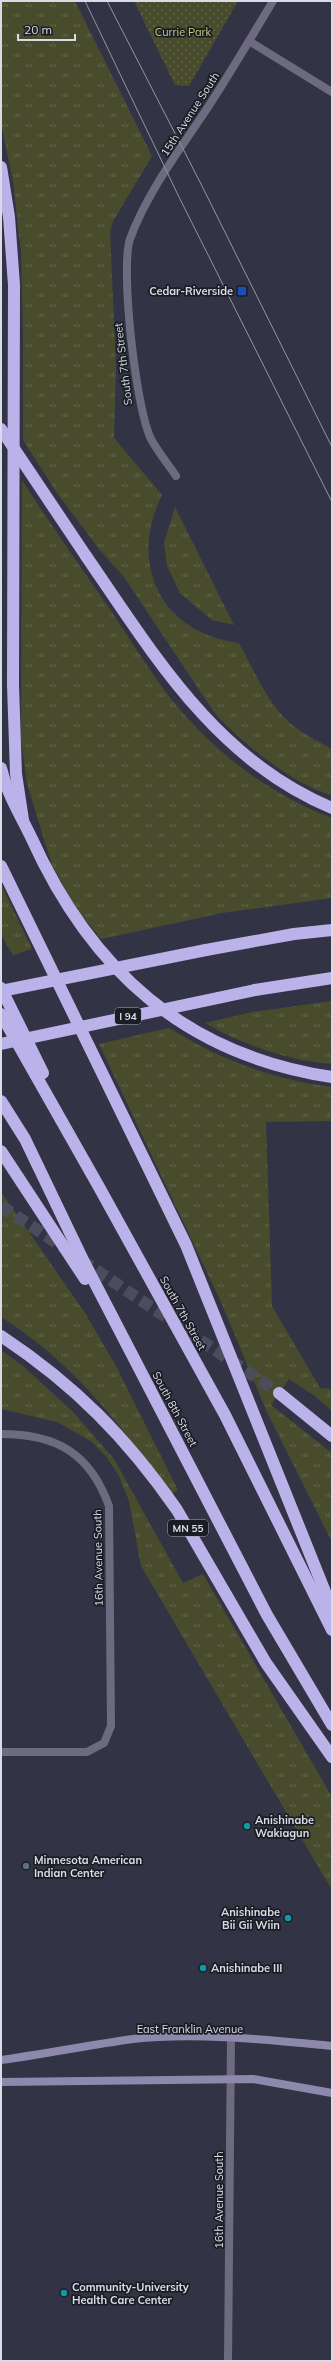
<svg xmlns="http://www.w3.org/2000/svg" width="333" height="2362" viewBox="0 0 333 2362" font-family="Mulish,sans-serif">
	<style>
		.grass { fill: url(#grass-tufts) }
		.park { fill: url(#park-dots) }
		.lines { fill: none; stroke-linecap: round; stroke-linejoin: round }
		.motorway-tunnel { stroke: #4b4d5d; stroke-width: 12; stroke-dasharray: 12 6; stroke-linecap: butt }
		.minor { stroke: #6e6b81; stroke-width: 8 }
		.secondary { stroke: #8e88ac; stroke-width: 8 }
		.motorway { stroke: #bcb2ea; stroke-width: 12 }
		.tram { stroke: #9395a3; stroke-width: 1 }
		.motorway-bridge { stroke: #bcb2ea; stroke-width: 12 }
		.transit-dot { fill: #1a4fb4; stroke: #1b1d24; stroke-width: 1.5 }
		.culture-dot { fill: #0f9aa8; stroke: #1b1d24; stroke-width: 1.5 }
		.service-dot { fill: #5c6f8a; stroke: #1b1d24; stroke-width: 1.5 }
		.labels { text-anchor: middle; stroke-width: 3.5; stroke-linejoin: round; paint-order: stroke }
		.shield { fill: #1b1d24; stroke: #a0a2ac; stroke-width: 1 }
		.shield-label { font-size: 10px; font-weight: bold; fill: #d9dbe6 }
		.park-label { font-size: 11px; fill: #c4cd79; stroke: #1b1d24 }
		.street-label { font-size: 11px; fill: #d9dbe6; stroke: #1b1d24 }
		.poi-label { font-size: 11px; font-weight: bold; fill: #d9dbe6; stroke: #1b1d24; text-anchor: start }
	</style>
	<defs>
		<pattern id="grass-tufts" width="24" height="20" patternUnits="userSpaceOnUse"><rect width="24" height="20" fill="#494c2c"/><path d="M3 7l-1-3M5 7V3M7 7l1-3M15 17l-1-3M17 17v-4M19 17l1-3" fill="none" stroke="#63654b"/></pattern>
		<pattern id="park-dots" width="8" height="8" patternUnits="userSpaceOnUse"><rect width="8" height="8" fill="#494c2c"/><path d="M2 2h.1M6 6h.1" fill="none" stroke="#63654b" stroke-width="1.8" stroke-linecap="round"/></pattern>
	</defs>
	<rect width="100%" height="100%" fill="#323445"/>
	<g class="grass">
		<path d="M 1,1 L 75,1 L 152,156 L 113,221 L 110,232 L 116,367 L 114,438 L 162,495 C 128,564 160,633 239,643 C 254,670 269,708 295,727 C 306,736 320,742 332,749 L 332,795 C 296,787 238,740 214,712 L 124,577 L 99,549 L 57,493 L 23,440 L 23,328 L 21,252 L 13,181 L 1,124 Z"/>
		<path d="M 22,480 C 50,524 80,566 109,608 C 128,636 145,664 165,691 C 208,748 266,793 332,818 L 332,898 L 222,913 L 101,939 L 76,908 L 52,865 L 27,784 L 21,740 Z"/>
		<polygon points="175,507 234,625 212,620 180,593 167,566 164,543"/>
		<polygon points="1,884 32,949 13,955 1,935"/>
		<path d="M 332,1001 L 332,1064 C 288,1061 244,1045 205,1023 L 253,1012 Z"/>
		<path d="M 169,1028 C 221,1060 271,1079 332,1087 L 332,1121 L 266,1122 L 272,1306 L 320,1388 L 332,1389 L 332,1411 L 315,1396 L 289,1379 L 271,1405 L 332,1453 L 332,1542 L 267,1412 L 221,1302 L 99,1044 Z"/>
		<path d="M 1,1192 L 85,1313 L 116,1366 L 178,1490 L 171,1494 C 118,1423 77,1365 1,1317 Z"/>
		<polygon points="1,1350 23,1366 72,1411 114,1459 183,1583 203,1574 332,1797 332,1890 141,1566 129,1501 119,1476 106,1456 92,1442 57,1422 1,1409"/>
	</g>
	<polygon class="park" points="134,1 238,1 189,86 175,85"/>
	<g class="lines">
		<g class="motorway-tunnel">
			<polyline points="1,1206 66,1249"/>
			<polyline points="81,1260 279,1393"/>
		</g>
		<g class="minor">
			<polyline points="249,41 332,92"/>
			<path d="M 176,476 C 168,464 158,452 151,439 C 136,409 120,269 130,239 C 148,190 182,147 210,104 C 232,70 252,36 273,1"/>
			<path d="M 1,1434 C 56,1434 90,1453 109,1506 L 111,1726 L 104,1743 L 87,1752 L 1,1752"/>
			<polyline points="228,2361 231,2039"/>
		</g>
		<g class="secondary">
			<path d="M 1,2060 C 45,2054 89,2045 133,2039 C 195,2032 269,2040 332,2046"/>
			<polyline points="1,2082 253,2079 332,2093"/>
		</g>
		<g class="motorway">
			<polyline points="1,167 9,217 14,285 13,685 16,774 23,820"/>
			<path d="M 86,556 C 154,655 216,760 332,808"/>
			<path d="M 1,768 C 7,794 20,814 31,837 C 91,970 185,1055 332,1077"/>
			<polyline points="1,866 186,1245 332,1609"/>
			<polyline points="206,950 294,934 332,930"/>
			<polyline points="1,988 43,1073"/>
			<polyline points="255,990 332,978"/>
			<polyline points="1,1014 99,1187 225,1415 332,1630"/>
			<polyline points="1,1101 25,1139 84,1262 267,1615 332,1725"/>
			<polyline points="1,1151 85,1279"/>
			<path d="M 1,1336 C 75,1385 127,1438 177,1510 L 266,1663 L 332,1757"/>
			<polyline points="279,1393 332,1436"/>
		</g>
		<g class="tram">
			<polyline points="85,1 179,197 332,502"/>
			<polyline points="107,1 200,182 332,447"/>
		</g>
		<g class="motorway-bridge">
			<polyline points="1,429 86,556"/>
			<polyline points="1,991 206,950"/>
			<polyline points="1,1044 255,990"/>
		</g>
	</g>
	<rect class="transit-dot" x="237" y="286" width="10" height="10" rx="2"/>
	<g class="culture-dot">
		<circle cx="247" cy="1826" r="4"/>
		<circle cx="288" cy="1918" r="4"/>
		<circle cx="203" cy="1968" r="4"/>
		<circle cx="64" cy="2293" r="4"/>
	</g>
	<circle class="service-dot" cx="26" cy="1866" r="4"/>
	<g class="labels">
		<g class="shield">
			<rect x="115" y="1008" width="26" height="16" rx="3"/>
			<rect x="168" y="1520" width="40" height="16" rx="3"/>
		</g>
		<g class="shield-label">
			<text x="128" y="1020">I 94</text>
			<text x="188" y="1532">MN 55</text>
		</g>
		<g class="park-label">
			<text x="183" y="36">Currie Park</text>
		</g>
		<g class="street-label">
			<text transform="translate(190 114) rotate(-57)" y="4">15th Avenue South</text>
			<text transform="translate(123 364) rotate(-97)" y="4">South 7th Street</text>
			<text transform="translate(183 1313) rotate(61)" y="4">South 7th Street</text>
			<text transform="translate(175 1409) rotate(62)" y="4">South 8th Street</text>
			<text transform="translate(98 1558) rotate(-91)" y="4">16th Avenue South</text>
			<text x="190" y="2033">East Franklin Avenue</text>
			<text transform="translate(219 2200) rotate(-90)" y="4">16th Avenue South</text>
		</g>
		<g class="poi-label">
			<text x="233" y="295" text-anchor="end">Cedar-Riverside</text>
			<text x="255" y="1824">Anishinabe<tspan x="255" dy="13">Wakiagun</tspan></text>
			<text x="34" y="1864">Minnesota American<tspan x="34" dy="13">Indian Center</tspan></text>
			<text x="280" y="1916" text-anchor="end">Anishinabe<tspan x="280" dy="13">Bii Gii Wiin</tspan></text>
			<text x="211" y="1972">Anishinabe III</text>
			<text x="72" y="2291">Community-University<tspan x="72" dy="13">Health Care Center</tspan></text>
		</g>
	</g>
	<rect width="333" height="2362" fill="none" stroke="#d9dbe6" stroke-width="4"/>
	<path d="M18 34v6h57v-6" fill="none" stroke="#d9dbe6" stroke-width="2"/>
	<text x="24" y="34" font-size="12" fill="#d9dbe6" stroke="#1b1d24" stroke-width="3" paint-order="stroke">20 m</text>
</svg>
